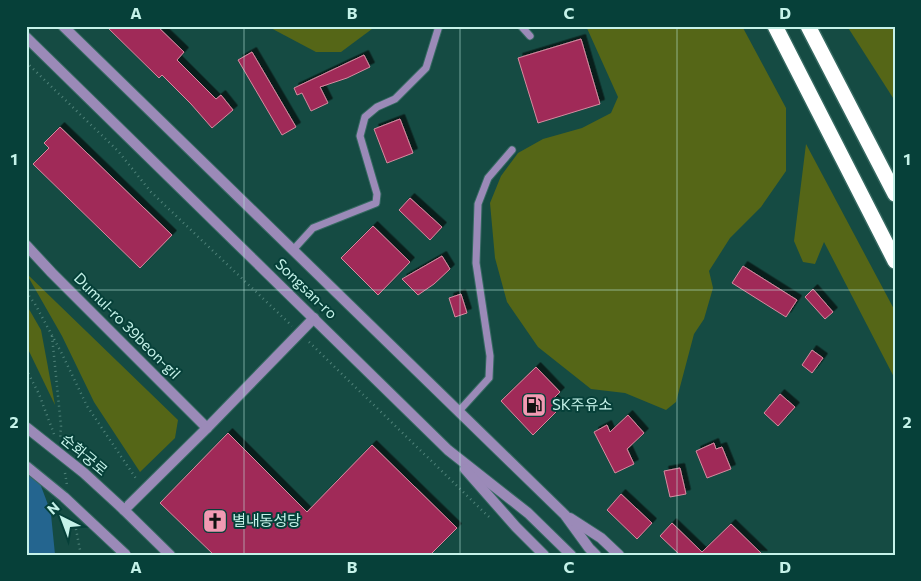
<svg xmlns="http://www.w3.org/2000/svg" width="921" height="581" viewBox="0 0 921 581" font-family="Commissioner,'Noto Sans KR',sans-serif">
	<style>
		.green { fill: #556617 }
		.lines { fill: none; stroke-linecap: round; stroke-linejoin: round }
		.river { stroke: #24658f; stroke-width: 26 }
		.building { fill: #a02b59; stroke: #d68ba0; filter: url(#shadow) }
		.service-casing { stroke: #356961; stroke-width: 9 }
		.minor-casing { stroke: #356961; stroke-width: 12 }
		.tertiary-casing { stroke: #356961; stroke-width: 12 }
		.motorway-casing { stroke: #356961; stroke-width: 18 }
		.path { stroke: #50837a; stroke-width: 2.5; stroke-dasharray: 1 4; stroke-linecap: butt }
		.service { stroke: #9b8ab8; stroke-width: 7 }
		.minor { stroke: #9b8ab8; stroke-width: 10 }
		.tertiary { stroke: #9b8ab8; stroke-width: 10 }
		.motorway { stroke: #fff; stroke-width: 15 }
		.tertiary-bridge-casing { stroke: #356961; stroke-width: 12; stroke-linecap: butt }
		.tertiary-bridge { stroke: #9b8ab8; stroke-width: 10 }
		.grid { fill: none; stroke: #c5f2e9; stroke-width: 1; stroke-opacity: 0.55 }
		.labels { text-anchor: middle; stroke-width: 4; stroke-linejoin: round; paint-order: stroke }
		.street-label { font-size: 15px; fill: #c5f2e9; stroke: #064039 }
		.poi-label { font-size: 15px; fill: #c5f2e9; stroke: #064039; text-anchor: start }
		.neatline { fill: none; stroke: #c5f2e9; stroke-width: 2 }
		.grid-label { font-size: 16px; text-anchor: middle; font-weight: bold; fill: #c5f2e9 }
	</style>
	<defs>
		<filter id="shadow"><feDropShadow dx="4.5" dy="-4.5" stdDeviation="0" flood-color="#0009"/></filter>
	</defs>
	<rect width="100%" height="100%" fill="#154b43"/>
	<g class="green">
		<polygon points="267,26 376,26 341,52 316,52"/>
		<polygon points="586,26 742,26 786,108 786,171 761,207 730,238 709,271 713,288 704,319 694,334 676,402 666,410 625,393 591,389 538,347 507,302 495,258 490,203 501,176 518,153 543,139 582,128 611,113 618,97"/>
		<polygon points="847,26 895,26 895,101"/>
		<polygon points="806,144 895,311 895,379 824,242 815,264 803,262 794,241"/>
		<polygon points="26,273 178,420 175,438 140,472 94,402 62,336"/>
		<polygon points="26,304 41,330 55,405 26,345"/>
	</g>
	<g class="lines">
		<polyline class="river" points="26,483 38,515 42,555"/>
	</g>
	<g class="building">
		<polygon points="106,26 157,26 184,52 177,60 216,99 221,95 233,110 212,128 191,104 162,75 159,78"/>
		<polygon points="581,39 600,104 538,123 518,58"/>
		<polygon points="252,52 296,127 282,135 238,60"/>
		<polygon points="364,55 370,67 347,78 320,87 328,103 311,111 302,93 297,95 294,88"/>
		<polygon points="400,119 413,153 387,163 374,129"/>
		<polygon points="60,127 172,235 140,268 33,164 49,148 44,143"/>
		<polygon points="410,198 442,227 430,240 399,210"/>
		<polygon points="373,226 410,262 378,295 341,258"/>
		<polygon points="442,256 450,269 434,284 418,295 402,279"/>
		<polygon points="743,266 797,300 786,317 732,283"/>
		<polygon points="813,289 833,312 825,319 805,297"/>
		<polygon points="461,294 467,313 455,317 449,298"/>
		<polygon points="812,350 823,358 812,373 802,365"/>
		<polygon points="536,367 560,392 553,399 561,407 533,435 501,401"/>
		<polygon points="780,394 795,407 778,426 764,413"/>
		<polygon points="628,415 644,433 627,449 634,464 615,473 594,432 607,425 610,432"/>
		<polygon points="228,433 307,512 372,445 457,528 430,555 214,555 160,503"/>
		<polygon points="714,443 716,449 722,447 731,469 707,478 696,451"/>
		<polygon points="680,468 686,494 670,497 664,471"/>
		<polygon points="621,494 652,523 637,539 607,510"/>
		<polygon points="672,523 702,552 731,524 763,555 680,555 660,536"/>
	</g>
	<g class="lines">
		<defs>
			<g id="service">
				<polyline points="521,26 530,36"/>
				<polyline points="293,250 313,228 376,203 377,194 360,136 365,117 377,107 395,99 426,68 439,26"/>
				<polyline points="459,411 489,378 490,356 476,263 478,204 488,178 512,150"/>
			</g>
			<g id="minor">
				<polyline points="26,245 52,273 207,428"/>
				<polyline points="124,510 207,428 314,318"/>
			</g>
			<g id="tertiary">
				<polyline points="63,26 565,515 589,548 596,555"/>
				<polyline points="26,37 448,450 528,513 571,555"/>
				<polyline points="465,469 516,527 544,555"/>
				<polyline points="121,507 170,555"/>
				<polyline points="570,518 601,538 619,555"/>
			</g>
			<g id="motorway">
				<polyline points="775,26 895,261"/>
				<polyline points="808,26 895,194"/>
			</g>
		</defs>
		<use href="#service" class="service-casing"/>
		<use href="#minor" class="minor-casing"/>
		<use href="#tertiary" class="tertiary-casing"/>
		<use href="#motorway" class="motorway-casing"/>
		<g class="path">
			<polyline points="26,62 118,151 151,192 292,326"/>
			<polyline points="26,292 35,304 61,352 87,406 137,480"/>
			<polyline points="52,336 61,426 60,440"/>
			<polyline points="309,342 489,517"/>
			<polyline points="26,369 39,394 54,434"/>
			<polyline points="65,473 67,485"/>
			<polyline points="75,524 81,555"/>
		</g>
		<use href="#service" class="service"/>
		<use href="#minor" class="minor"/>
		<use href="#tertiary" class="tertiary"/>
		<use href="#motorway" class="motorway"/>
		<defs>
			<g id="tertiary-bridge">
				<polyline points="26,427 84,473 121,507"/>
				<polyline points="26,466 64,497 126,555"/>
			</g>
		</defs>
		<use href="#tertiary-bridge" class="tertiary-bridge-casing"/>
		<use href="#tertiary-bridge" class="tertiary-bridge"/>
	</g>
	<path class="grid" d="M 244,26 L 244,555M 460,26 L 460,555M 677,26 L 677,555M 26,290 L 895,290"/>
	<defs>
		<symbol id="fuel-square" viewBox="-11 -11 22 22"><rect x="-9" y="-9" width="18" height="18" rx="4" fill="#f19ab3" stroke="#064039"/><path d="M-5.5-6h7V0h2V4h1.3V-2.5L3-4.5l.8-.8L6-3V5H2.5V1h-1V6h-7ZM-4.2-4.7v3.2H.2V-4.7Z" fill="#111"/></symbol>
		<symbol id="church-square" viewBox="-11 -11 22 22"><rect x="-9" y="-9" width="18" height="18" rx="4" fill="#f19ab3" stroke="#064039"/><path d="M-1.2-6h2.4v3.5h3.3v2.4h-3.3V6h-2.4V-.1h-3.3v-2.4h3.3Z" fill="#111"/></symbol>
	</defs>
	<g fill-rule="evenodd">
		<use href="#fuel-square" x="520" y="391" width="28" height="28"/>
		<use href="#church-square" x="201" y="507" width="28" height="28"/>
	</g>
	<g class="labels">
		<g class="street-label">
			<text transform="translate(306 289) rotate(44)" y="5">Songsan-ro</text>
			<text transform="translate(127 326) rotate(45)" y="5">Dumul-ro 39beon-gil</text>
			<text transform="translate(84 455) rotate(40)" y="5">순화궁로</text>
		</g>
		<g class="poi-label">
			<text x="552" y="410">SK주유소</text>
			<text x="232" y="526">별내동성당</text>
		</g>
	</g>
	<rect width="921" height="581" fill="none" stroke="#064039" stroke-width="55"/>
	<g transform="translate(62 518) rotate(318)" stroke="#064039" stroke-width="4" paint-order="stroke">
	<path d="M0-4L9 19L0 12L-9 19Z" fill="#c5f2e9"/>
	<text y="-8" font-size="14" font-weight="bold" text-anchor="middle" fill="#c5f2e9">N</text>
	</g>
	<rect x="28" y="28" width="866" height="526" class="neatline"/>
	<g class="grid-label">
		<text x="136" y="19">A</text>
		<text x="352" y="19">B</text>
		<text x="569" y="19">C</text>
		<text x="785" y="19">D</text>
		<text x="14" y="165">1</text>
		<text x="907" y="165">1</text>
		<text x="14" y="428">2</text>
		<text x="907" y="428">2</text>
		<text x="136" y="573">A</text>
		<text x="352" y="573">B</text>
		<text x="569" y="573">C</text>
		<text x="785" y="573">D</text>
	</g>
</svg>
